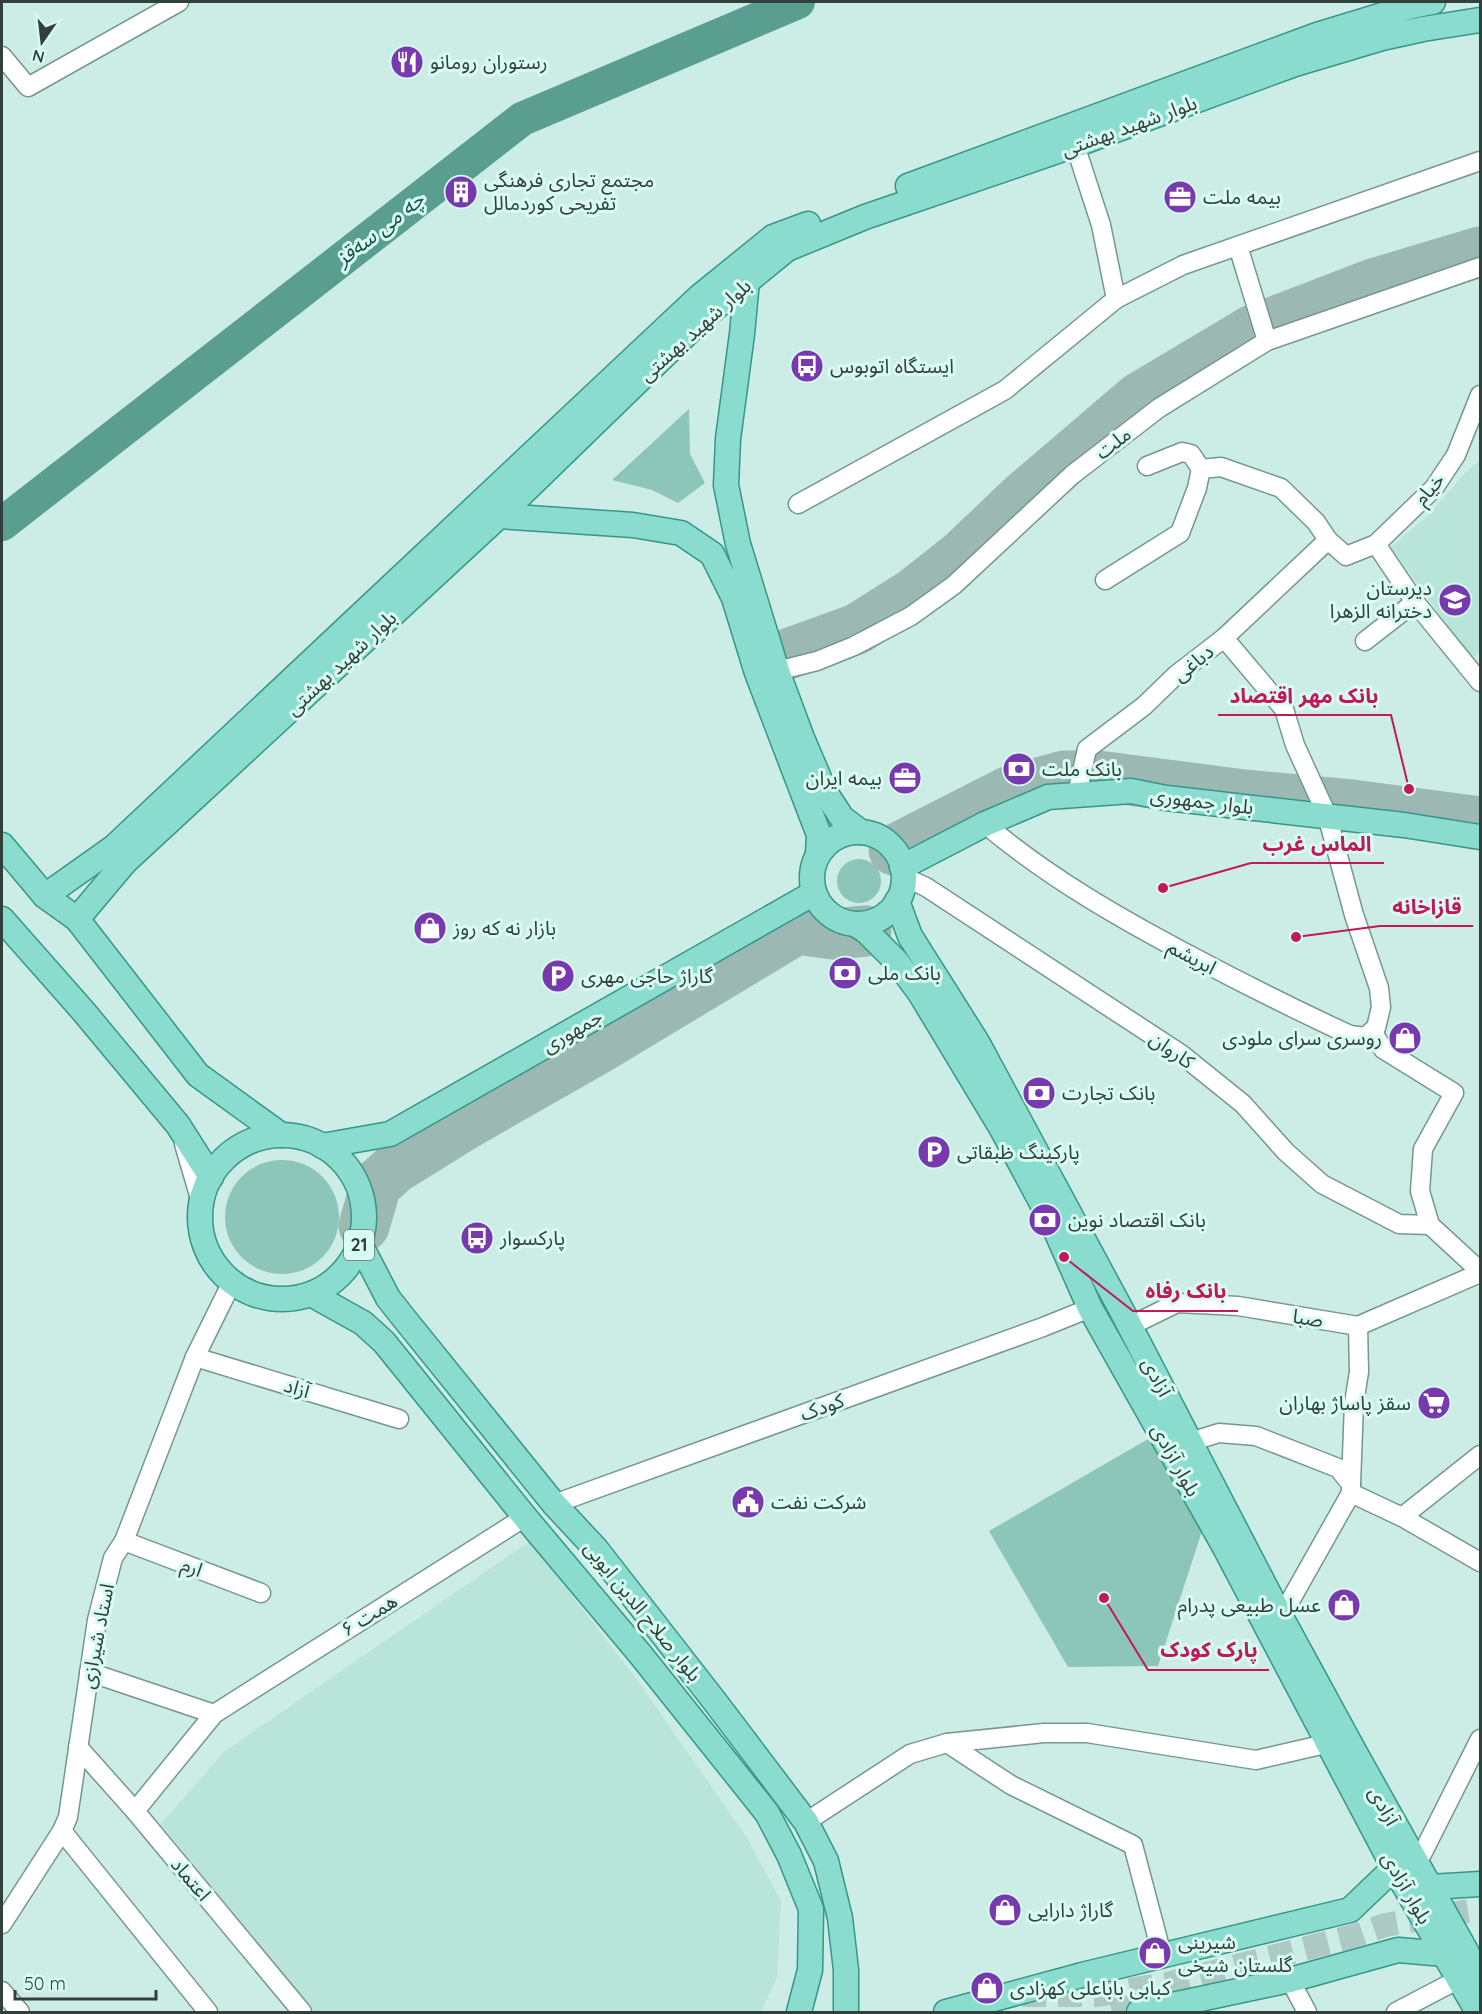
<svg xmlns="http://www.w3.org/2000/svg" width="1482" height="2014" viewBox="0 0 1482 2014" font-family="Quicksand,'Noto Sans Arabic',sans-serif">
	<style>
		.built { fill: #b8e4da }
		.green { fill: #8bc6b9 }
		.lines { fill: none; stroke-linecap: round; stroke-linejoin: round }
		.river { stroke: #5a9e90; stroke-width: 34 }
		.taxiway { stroke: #9cb8b2; stroke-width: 51 }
		.major-tunnel { stroke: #accac3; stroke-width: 24; stroke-dasharray: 24 12; stroke-linecap: butt }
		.minor-casing { stroke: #76978f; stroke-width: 21 }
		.major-casing { stroke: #389686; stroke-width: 27 }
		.minor { stroke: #fff; stroke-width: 18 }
		.major { stroke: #89dcce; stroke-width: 24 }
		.labels { text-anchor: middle; stroke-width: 6; stroke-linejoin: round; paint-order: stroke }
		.shield { fill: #d8fbf2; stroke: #647873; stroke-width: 1.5 }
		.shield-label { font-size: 18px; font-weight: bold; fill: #32403c }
		.poi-label { font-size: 20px; fill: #32403c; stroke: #d8fbf2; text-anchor: start }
		.street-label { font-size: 20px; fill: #32403c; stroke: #d8fbf2 }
		.water-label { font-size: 21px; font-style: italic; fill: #165147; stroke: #d8fbf2 }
		.leader { fill: none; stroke: #c2185b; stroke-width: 2 }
		.callout-dot { fill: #c2185b; stroke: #d8fbf2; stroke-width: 2 }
		.callout-label { font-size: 21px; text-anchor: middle; font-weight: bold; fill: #c2185b; stroke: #d8fbf2; stroke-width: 6; stroke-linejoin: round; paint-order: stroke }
	</style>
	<rect width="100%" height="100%" fill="#cbede5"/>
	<g class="built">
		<polygon points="1480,460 1480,652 1471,658 1391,547 1429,515 1465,473"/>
		<polygon points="530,1541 635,1677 746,1836 781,1901 777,1977 761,2012 312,2012 161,1824 224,1752"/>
	</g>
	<g class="green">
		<polygon points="689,409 690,454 705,483 678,503 652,490 612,480"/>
		<circle cx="859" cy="881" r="22"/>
		<circle cx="282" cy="1217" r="57"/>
		<polygon points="1155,1435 1206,1519 1158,1666 1068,1667 989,1531"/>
	</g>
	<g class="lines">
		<polyline class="river" points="2,524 522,119 798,2"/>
		<g class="taxiway">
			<polyline points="774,659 857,629 914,593 962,555 1022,498 1139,398 1253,330 1373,284 1480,252"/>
			<polyline points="894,850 1010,791 1064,776 1098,776 1244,795 1352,805 1480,822"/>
			<polyline points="364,1226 376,1185 395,1168 466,1124 599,1048 797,929 833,934 866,931"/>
		</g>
		<g class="major-tunnel">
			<polyline points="1022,1995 1097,1995 1167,1984 1354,1936 1385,1925 1480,1909"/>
			<polyline points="1112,2012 1159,1999"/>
		</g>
		<defs>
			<g id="minor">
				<polyline points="2,56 28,87 179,2"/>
				<polyline points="1075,145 1101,225 1116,299"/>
				<polyline points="1238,246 1267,341"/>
				<polyline points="1147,466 1182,452 1191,454 1201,469"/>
				<polyline points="798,504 1005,390 1116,299 1183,265 1480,161"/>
				<polyline points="1376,544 1415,602 1480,682"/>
				<polyline points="1105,580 1180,533 1197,488 1201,469 1221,467 1281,488 1316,522 1328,540 1346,556 1376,544 1434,488 1456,455 1480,395"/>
				<polyline points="1365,641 1415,602"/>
				<polyline points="777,671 817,661 854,646 911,616 954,585 1072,475 1159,408 1267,341 1480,267"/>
				<polyline points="1077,794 1087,749 1144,706 1176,675 1224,638 1328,540"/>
				<path d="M 985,824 C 1049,878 1121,919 1195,958 C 1246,985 1298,1011 1350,1035 L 1365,1037 L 1376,1028 L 1381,1007 L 1379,988 L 1354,915 L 1327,815 L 1295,745 L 1284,709 L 1224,638"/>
				<polyline points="904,877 926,887 1181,1054 1243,1104 1286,1152 1322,1184 1399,1224 1430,1225"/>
				<polyline points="1372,1031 1383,1049 1454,1093 1423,1149 1420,1191 1430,1225 1480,1271"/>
				<polyline points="184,1144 201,1202"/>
				<polyline points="1130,1326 1177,1303 1238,1306 1358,1326 1480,1273"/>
				<polyline points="195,1357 399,1419"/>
				<polyline points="1190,1442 1219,1433 1256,1436 1338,1468 1351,1484 1351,1493 1402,1517 1480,1562"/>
				<polyline points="1351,1484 1354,1403 1359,1372 1358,1326"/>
				<polyline points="554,1504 1043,1327 1090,1308"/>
				<polyline points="1402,1517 1480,1455"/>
				<polyline points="124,1541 261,1593"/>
				<polyline points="1281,1617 1351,1493"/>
				<polyline points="89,1672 214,1714"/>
				<polyline points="947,1743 1044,1733 1087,1733 1256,1760 1321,1745 1327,1741"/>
				<polyline points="78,1747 135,1811 302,2012"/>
				<polyline points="135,1811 214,1714 525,1517"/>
				<polyline points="806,1822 910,1754 947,1743 1011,1785 1133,1845 1162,1955"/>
				<polyline points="62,1831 208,2012"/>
				<polyline points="1417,1864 1480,1739"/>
				<polyline points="2,1924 62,1831 68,1817 97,1620 113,1558 124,1541 195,1357 232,1282"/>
				<polyline points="1290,1980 1307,2012"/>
				<polyline points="2,1991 20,2012"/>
				<polyline points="1396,2012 1459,1979"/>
			</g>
			<g id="major">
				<polyline points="908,186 1317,35 1412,6 1433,2"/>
				<polyline points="742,273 747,281 742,334 728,439 726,485 738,544 777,671 802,738 825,792 842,818 861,832"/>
				<polyline points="493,510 499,516 633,525 681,533 712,554 734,598 757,673 819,835 818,854"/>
				<circle cx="858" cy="878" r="46"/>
				<polyline points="2,845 45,896 77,919 198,1075 281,1135"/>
				<polyline points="902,867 985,824 1048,797 1131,791 1166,798 1404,825 1480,837"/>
				<polyline points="45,896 114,847 699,297 773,237 808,224"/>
				<polyline points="897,901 910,936 977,1042 1124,1315 1281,1617 1354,1751 1466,1951 1480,1982"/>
				<polyline points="2,919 84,1012 178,1125 211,1177"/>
				<polyline points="77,919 125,862 499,516 705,316 787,249 865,217 1075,145 1295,64 1382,38 1423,29 1480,20"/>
				<polyline points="855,924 866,931 896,961 920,993 1002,1129 1052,1222 1090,1308 1223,1544 1394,1868 1478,2012"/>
				<circle cx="282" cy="1217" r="82"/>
				<polyline points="322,1146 390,1134 814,893"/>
				<polyline points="360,1244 388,1298 403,1317 554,1504 596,1549 716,1703 806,1822 826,1861 840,1918 846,1970 846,2012"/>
				<polyline points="311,1294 363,1323 384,1342 525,1517 640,1654 767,1813 789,1855 811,1909 810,1970 799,2012"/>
				<polyline points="1430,1887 1480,1884"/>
				<polyline points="946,2012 1082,1975 1350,1910 1394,1868"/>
				<polyline points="1139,2012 1290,1980 1398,1950 1445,1954"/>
			</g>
		</defs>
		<use href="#minor" class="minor-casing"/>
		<use href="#major" class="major-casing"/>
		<use href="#minor" class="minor"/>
		<use href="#major" class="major"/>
	</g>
	<defs>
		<symbol id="restaurant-disc" viewBox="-11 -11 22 22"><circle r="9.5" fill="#7939ae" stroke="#d8fbf2"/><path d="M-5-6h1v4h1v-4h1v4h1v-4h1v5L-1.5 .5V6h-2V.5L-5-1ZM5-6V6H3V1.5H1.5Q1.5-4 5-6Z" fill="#fff"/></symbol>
		<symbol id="building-disc" viewBox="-11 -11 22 22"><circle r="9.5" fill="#7939ae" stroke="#d8fbf2"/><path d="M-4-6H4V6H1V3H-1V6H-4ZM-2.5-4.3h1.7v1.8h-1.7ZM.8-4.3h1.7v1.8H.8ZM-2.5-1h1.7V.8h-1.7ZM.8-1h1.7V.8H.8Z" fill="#fff"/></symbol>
		<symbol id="office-disc" viewBox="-11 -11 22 22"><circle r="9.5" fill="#7939ae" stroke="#d8fbf2"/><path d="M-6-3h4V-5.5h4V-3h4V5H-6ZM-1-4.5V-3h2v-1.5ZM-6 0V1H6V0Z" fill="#fff"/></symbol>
		<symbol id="bus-disc" viewBox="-11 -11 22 22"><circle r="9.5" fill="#7939ae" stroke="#d8fbf2"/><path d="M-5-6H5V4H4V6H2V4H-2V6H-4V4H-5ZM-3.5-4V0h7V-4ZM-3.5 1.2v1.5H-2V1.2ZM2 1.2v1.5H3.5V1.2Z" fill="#fff"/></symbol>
		<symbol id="school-disc" viewBox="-11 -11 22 22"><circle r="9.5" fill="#7939ae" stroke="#d8fbf2"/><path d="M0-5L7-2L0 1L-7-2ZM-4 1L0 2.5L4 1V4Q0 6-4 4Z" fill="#fff"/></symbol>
		<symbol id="bank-disc" viewBox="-11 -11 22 22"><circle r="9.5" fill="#7939ae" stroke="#d8fbf2"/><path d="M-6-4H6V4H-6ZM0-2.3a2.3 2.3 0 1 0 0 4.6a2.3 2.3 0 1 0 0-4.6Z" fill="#fff"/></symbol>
		<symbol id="shop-disc" viewBox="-11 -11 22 22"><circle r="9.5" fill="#7939ae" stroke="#d8fbf2"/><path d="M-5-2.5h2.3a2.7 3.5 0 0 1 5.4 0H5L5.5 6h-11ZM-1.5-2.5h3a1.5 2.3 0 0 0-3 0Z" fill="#fff"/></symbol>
		<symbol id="parking-disc" viewBox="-11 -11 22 22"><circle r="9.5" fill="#7939ae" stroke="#d8fbf2"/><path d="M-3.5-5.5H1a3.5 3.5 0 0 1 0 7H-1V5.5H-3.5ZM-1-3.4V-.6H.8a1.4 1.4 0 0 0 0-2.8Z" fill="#fff"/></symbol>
		<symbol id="supermarket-disc" viewBox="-11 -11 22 22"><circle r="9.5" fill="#7939ae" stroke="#d8fbf2"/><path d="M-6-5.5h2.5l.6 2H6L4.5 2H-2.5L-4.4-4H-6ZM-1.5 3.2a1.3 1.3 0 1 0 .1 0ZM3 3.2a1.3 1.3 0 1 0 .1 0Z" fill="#fff"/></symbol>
		<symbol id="civic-disc" viewBox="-11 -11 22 22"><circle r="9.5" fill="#7939ae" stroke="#d8fbf2"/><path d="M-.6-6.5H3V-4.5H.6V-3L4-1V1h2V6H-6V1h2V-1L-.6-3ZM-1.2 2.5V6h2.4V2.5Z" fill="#fff"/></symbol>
	</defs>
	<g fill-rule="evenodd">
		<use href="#restaurant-disc" x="388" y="43" width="38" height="38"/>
		<use href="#building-disc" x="442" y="173" width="38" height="38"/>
		<use href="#office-disc" x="1161" y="178" width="38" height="38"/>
		<use href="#bus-disc" x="788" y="347" width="38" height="38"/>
		<use href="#school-disc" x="1436" y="581" width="38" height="38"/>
		<use href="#bank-disc" x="1000" y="750" width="38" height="38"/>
		<use href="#office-disc" x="886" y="759" width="38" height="38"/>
		<use href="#shop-disc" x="411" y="909" width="38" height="38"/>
		<use href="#bank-disc" x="826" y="954" width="38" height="38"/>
		<use href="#parking-disc" x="539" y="957" width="38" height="38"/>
		<use href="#shop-disc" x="1386" y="1019" width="38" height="38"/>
		<use href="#bank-disc" x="1020" y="1074" width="38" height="38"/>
		<use href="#parking-disc" x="915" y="1133" width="38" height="38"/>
		<use href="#bank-disc" x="1026" y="1201" width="38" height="38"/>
		<use href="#bus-disc" x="458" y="1219" width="38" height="38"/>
		<use href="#supermarket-disc" x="1415" y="1384" width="38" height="38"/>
		<use href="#civic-disc" x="729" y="1483" width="38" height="38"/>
		<use href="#shop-disc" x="1325" y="1586" width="38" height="38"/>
		<use href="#shop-disc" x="986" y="1891" width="38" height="38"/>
		<use href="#shop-disc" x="1136" y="1934" width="38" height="38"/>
		<use href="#shop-disc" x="968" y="1969" width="38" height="38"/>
	</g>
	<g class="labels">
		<rect class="shield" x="344" y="1230" width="30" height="30" rx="4.5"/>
		<g class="shield-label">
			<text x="359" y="1251">21</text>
		</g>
		<g class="poi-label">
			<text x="430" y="69">رستوران رومانو</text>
			<text x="484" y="187">مجتمع تجاری فرهنگی<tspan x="484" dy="23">تفریحی کوردمالل</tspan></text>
			<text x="1203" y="204">بیمه ملت</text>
			<text x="830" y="373">ایستگاه اتوبوس</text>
			<text x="1432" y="595" text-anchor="end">دیرستان<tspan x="1432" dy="23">دخترانه الزهرا</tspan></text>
			<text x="1042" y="776">بانک ملت</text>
			<text x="882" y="785" text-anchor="end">بیمه ایران</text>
			<text x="453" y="935">بازار نه که روز</text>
			<text x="868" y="980">بانک ملی</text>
			<text x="581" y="983">گاراژ حاجی مهری</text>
			<text x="1382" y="1045" text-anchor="end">روسری سرای ملودی</text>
			<text x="1062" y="1100">بانک تجارت</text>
			<text x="957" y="1159">پارکینگ ظبقاتی</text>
			<text x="1068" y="1227">بانک اقتصاد نوین</text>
			<text x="500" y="1245">پارکسوار</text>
			<text x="1411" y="1410" text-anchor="end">سقز پاساژ بهاران</text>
			<text x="771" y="1509">شرکت نفت</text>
			<text x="1321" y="1612" text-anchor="end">عسل طبیعی پدرام</text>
			<text x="1028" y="1917">گاراژ دارایی</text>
			<text x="1178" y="1949">شیرینی<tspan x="1178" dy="23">گلستان شیخی</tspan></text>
			<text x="1010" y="1995">کبابی باباعلی کهزادی</text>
		</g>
		<g class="street-label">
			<text transform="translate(1129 126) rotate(-20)" y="7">بلوار شهید بهشتی</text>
			<text transform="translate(695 330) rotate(-42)" y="7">بلوار شهید بهشتی</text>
			<text transform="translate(1113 443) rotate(-37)" y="7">ملت</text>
			<text transform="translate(1429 489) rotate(-49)" y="7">خیام</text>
			<text transform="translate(341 663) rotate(-43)" y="7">بلوار شهید بهشتی</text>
			<text transform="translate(1193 663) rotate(-39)" y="7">دباغی</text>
			<text transform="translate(1202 801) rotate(7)" y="7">بلوار جمهوری</text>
			<text transform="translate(1192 957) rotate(28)" y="7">ابریشم</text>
			<text transform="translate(572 1031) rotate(-30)" y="7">جمهوری</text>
			<text transform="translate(1172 1050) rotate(35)" y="7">کاروان</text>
			<text transform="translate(1308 1318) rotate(9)" y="7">صبا</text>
			<text transform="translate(1157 1377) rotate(62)" y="7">آزادی</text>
			<text transform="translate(297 1388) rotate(17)" y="7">آزاد</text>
			<text transform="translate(822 1407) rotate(-20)" y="7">کودک</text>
			<text transform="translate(1176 1460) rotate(61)" y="7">بلوار آزادی</text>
			<text transform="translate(192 1567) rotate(21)" y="7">ارم</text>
			<text transform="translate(643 1611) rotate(51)" y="7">بلوار صلاح الدین ایوبی</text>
			<text transform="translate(369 1615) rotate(-32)" y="7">همت ۶</text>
			<text transform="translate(97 1636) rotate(-79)" y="7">استاد شیرازی</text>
			<text transform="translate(1384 1806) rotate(61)" y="7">آزادی</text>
			<text transform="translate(191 1879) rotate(50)" y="7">اعتماد</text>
			<text transform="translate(1407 1888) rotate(60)" y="7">بلوار آزادی</text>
		</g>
		<g class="water-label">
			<text transform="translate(380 229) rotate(-38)" y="7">چە می سەقز</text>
		</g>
	</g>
	<path class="leader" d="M1409 789L1391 715H1218M1163 888L1251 863H1384M1296 937L1380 926H1473M1064 1257L1133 1311H1238M1104 1598L1148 1670H1269"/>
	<g class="callout-dot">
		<circle cx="1409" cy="789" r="6"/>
		<circle cx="1163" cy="888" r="6"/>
		<circle cx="1296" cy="937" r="6"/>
		<circle cx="1064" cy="1257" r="6"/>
		<circle cx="1104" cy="1598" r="6"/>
	</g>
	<g class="callout-label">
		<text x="1304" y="703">بانک مهر اقتصاد</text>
		<text x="1317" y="851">الماس غرب</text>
		<text x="1427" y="914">قازاخانه</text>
		<text x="1186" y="1298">بانک رفاه</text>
		<text x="1209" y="1657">پارک کودک</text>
	</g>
	<rect width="1482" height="2014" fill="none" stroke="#32403c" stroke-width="6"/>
	<g transform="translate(42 42) rotate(194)" stroke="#d8fbf2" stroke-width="4.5" paint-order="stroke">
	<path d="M0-4.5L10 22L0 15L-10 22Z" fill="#32403c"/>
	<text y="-9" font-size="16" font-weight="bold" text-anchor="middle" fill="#32403c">N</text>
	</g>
	<path d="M15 1990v9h141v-9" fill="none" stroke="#32403c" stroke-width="3"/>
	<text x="24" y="1990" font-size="18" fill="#32403c" stroke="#d8fbf2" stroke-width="4.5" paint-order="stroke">50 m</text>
</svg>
